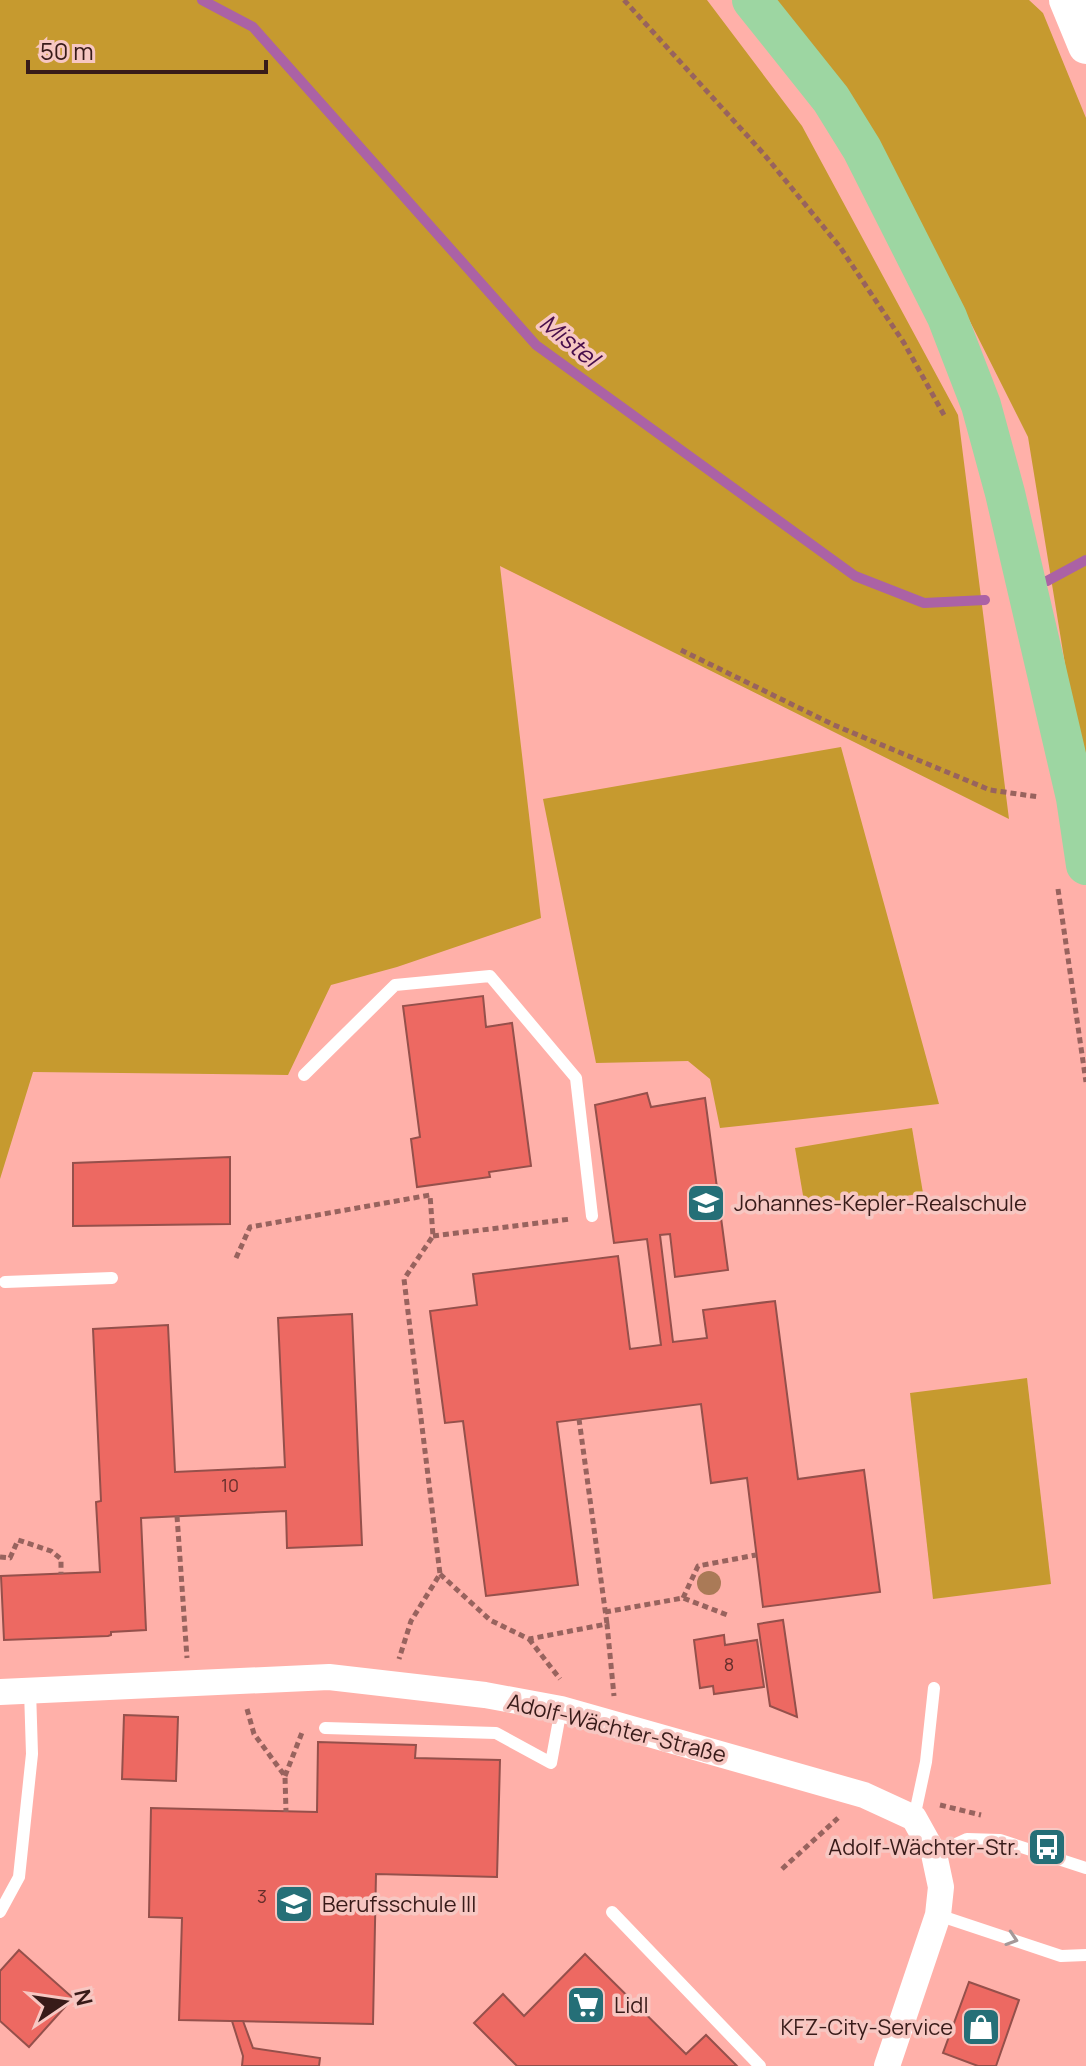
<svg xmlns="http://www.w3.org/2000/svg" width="1086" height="2066" viewBox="0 0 1086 2066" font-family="Manrope,sans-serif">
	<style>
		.green { fill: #c69a2f }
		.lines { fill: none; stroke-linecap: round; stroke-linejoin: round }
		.stream { stroke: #ab62a5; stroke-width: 10 }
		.building { fill: #ed6962; stroke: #95504b; stroke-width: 2 }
		.path { stroke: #98635e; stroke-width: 5; stroke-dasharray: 6 4; stroke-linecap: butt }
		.lane { stroke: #fff; stroke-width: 12 }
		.street { stroke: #fff; stroke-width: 26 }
		.secondary { stroke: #fff; stroke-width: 36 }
		.primary { stroke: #9dd6a2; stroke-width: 40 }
		.tree { fill: #aa7a57 }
		.oneway { stroke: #a59898 }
		.labels { text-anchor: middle; stroke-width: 7; stroke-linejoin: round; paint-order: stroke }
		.number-label { font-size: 18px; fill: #652e2b }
		.poi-label { font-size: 22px; fill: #381b19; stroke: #f7c7c2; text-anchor: start }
		.street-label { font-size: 22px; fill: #381b19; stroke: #f7c7c2 }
		.water-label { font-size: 24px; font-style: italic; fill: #470d4a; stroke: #f7c7c2 }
	</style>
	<rect width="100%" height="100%" fill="#ffb0a9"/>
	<g class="green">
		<polygon points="0,0 707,0 802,126 958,415 1009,819 500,566 541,918 397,967 331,985 288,1075 33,1072 0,1179"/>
		<polygon points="775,0 1029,0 1043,13 1086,118 1086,793 1028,437 899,180"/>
		<polygon points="841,747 939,1104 720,1128 710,1079 688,1061 596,1063 543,799"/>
		<polygon points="912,1128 923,1193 806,1213 795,1148"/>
		<polygon points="1027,1378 1051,1584 933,1599 910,1393"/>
	</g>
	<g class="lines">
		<g class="stream">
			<polyline points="202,0 253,27 536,345 855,576 924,603 985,600"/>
			<polyline points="1047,581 1086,560"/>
		</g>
	</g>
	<g class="building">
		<polygon points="483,996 486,1027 512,1023 531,1166 489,1172 490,1177 417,1187 411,1139 420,1137 403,1006"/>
		<polygon points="647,1093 651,1107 705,1098 728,1270 675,1277 670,1234 660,1235 673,1342 707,1338 703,1310 775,1301 798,1479 864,1470 880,1592 763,1607 747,1478 711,1483 701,1404 557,1422 578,1585 486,1596 463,1421 445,1423 430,1311 477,1305 473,1274 618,1256 630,1349 661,1345 647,1239 614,1243 595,1105"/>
		<polygon points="230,1157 230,1224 73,1226 73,1163"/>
		<polygon points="352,1314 362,1545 287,1548 286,1511 141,1518 146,1630 111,1632 111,1635 108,1636 4,1640 1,1576 100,1572 96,1502 101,1501 93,1329 168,1325 175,1472 285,1467 278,1318"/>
		<polygon points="783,1620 797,1717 770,1706 758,1624"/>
		<polygon points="724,1635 725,1645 757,1640 764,1687 714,1694 713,1686 700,1688 694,1640"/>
		<polygon points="124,1715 178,1717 176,1781 122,1779"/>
		<polygon points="318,1742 416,1745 415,1758 500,1760 497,1877 376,1874 373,2024 179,2020 182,1918 149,1917 151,1808 317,1812"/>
		<polygon points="19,1950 73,1998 29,2047 0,2021 0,1971"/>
		<polygon points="585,1954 686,2054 706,2035 737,2066 517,2066 474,2023 503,1994 524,2016"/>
		<polygon points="969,1982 1019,2000 996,2066 978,2066 943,2053"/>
		<polygon points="232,2021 243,2021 253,2048 320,2058 319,2066 242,2066 243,2056"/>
	</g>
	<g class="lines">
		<g class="path">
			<polyline points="624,0 763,153 840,247 904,343 944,415"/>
			<polyline points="681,650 834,725 990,790 1039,797"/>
			<polyline points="1058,889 1086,1082"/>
			<polyline points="433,1236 571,1219"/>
			<polyline points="236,1258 250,1227 430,1195 433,1236 404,1279 440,1574 411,1621 399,1659"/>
			<polyline points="579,1419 607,1624"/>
			<polyline points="177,1516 187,1658"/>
			<polyline points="0,1557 10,1558 18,1540 51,1551 61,1559 61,1574"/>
			<polyline points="440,1574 490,1620 529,1639 607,1624 614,1696"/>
			<polyline points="683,1598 698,1566 756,1555"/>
			<polyline points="605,1612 683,1598 730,1616"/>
			<polyline points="529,1639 560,1679"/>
			<polyline points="247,1709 254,1734 285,1776 286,1812"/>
			<polyline points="285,1776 303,1730"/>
			<polyline points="940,1805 981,1815"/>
			<polyline points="782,1869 838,1818"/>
		</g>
		<g class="lane">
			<polyline points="304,1075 395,985 490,976 576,1078 592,1216"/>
			<polyline points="5,1282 112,1278"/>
			<polyline points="325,1728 496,1733 551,1763 561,1709"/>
			<polyline points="914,1818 926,1762 934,1688"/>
			<polyline points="934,1854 967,1839 1000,1840 1086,1868"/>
			<polyline points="0,1912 19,1877 32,1754 30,1690"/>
			<polyline points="612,1912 760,2066"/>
			<polyline points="938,1915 1061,1956 1086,1955"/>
		</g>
		<polyline class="street" points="0,1692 329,1677 485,1695 561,1709 864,1795 914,1818 934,1854 941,1887 938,1915 887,2066"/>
		<polyline class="secondary" points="1067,0 1086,46"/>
		<polyline class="primary" points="752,0 831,99 862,149 947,317 981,405 1005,493 1076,798 1086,865"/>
	</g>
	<circle class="tree" cx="709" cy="1583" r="12"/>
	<defs><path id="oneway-chevron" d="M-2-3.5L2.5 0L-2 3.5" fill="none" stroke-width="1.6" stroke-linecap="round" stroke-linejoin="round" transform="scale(2)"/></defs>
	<use class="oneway" href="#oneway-chevron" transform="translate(1012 1939) rotate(18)"/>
	<defs>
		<symbol id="school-square" viewBox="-11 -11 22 22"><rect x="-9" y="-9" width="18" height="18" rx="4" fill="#256f77" stroke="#f7c7c2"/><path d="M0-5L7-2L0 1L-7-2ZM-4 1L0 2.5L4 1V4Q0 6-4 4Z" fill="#fff"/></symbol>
		<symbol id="bus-square" viewBox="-11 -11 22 22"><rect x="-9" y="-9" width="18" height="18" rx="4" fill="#256f77" stroke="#f7c7c2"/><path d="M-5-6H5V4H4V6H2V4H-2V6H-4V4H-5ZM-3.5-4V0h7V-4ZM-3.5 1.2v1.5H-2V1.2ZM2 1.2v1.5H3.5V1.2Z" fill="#fff"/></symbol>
		<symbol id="supermarket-square" viewBox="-11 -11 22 22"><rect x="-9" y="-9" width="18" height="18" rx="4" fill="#256f77" stroke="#f7c7c2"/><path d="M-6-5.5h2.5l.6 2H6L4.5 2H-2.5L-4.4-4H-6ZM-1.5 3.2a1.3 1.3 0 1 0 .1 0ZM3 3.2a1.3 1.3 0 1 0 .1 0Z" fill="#fff"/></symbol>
		<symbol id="shop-square" viewBox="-11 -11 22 22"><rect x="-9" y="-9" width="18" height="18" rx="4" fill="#256f77" stroke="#f7c7c2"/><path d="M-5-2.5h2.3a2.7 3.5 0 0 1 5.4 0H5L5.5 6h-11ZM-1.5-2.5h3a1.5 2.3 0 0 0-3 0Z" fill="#fff"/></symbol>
	</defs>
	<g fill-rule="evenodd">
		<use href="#school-square" x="684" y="1181" width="44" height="44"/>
		<use href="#bus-square" x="1025" y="1825" width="44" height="44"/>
		<use href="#school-square" x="272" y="1882" width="44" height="44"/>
		<use href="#supermarket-square" x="564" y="1983" width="44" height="44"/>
		<use href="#shop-square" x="959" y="2005" width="44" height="44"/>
	</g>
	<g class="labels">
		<g class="number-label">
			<text x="230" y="1492">10</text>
			<text x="729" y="1671">8</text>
			<text x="262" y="1903">3</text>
		</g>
		<g class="poi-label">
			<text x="734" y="1211">Johannes-Kepler-Realschule</text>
			<text x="1019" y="1855" text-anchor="end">Adolf-Wächter-Str.</text>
			<text x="322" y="1912">Berufsschule III</text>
			<text x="614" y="2013">Lidl</text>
			<text x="953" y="2035" text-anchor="end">KFZ-City-Service</text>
		</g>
		<g class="street-label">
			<text transform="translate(617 1728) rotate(14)" y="8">Adolf-Wächter-Straße</text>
		</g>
		<g class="water-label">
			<text transform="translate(569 341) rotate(39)" y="8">Mistel</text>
		</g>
	</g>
	<g transform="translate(64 2002) rotate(77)" stroke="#f7c7c2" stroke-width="6" paint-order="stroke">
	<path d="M0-6L14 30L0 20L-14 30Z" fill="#381b19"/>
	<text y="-12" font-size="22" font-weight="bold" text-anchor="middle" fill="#381b19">N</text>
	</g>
	<path d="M28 60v12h238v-12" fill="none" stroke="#381b19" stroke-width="4"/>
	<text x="40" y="60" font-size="24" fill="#381b19" stroke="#f7c7c2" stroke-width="6" paint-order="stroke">50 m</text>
</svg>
